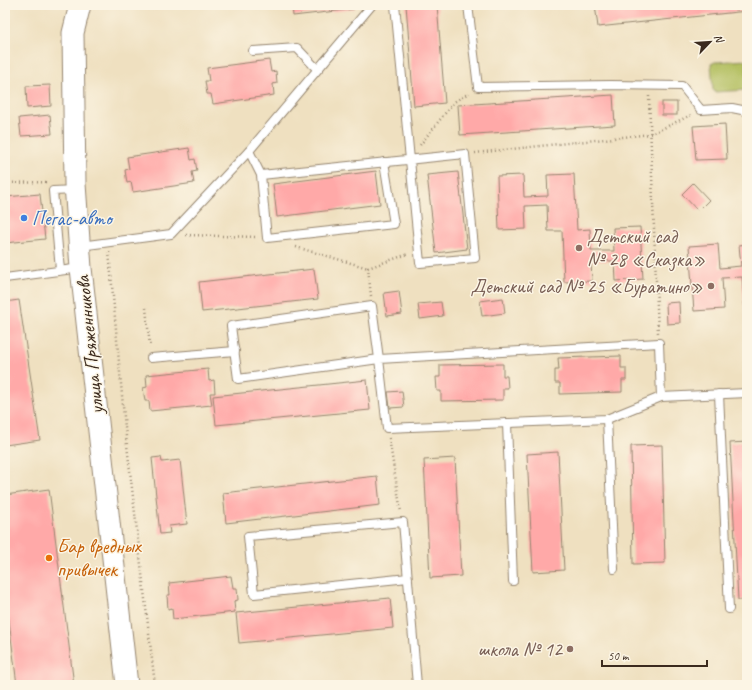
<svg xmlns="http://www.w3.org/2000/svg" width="752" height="690" viewBox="0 0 752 690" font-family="Caveat,sans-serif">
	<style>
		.green { fill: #b3bf61; stroke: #777440 }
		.building { fill: #ffa9a8 }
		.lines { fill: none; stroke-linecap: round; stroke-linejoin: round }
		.lane-casing { stroke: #95856f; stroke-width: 10 }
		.secondary-casing { stroke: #95856f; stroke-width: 23 }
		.path { stroke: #95856f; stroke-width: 2.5; stroke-dasharray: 1 3; stroke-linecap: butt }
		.lane { stroke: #fff; stroke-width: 8 }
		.secondary { stroke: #fff; stroke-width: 21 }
		.shop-dot { fill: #3f7fe0; stroke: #fcf5e5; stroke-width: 1.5 }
		.education-dot { fill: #8d6e63; stroke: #fcf5e5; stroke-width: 1.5 }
		.food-dot { fill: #e8710a; stroke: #fcf5e5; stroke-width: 1.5 }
		.labels { text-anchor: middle; stroke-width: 3; stroke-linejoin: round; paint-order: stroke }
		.shop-label { font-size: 20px; fill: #366cbe; stroke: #fcf5e5; text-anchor: start }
		.education-label { font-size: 20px; fill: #785e54; stroke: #fcf5e5; text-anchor: end }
		.street-label { font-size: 20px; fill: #3b2a1e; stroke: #fcf5e5 }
		.food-label { font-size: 20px; fill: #c56008; stroke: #fcf5e5; text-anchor: start }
	</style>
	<rect width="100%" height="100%" fill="#fcf5e5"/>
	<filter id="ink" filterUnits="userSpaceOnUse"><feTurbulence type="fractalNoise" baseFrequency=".025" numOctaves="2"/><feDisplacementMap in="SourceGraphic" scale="8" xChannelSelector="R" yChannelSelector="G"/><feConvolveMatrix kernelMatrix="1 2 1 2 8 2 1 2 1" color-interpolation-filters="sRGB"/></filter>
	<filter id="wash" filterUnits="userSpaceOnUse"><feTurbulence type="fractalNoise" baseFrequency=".012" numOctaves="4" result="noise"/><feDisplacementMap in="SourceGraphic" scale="16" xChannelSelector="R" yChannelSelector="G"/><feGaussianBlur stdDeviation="0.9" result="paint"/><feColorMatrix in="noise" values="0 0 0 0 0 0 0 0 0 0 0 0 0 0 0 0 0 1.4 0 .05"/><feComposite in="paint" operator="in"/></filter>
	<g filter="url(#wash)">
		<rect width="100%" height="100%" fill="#efe0c0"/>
		<polygon class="green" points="747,60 747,90 715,92 713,90 711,64 715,62"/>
		<g id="blocks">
			<g class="building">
				<polygon points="292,5 354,5 354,9 293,16"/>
				<polygon points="406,5 437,5 445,103 414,106"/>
				<polygon points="595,5 747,5 747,11 598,27"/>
				<polygon points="269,60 271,72 276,71 277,83 273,84 274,95 213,104 211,94 207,94 205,81 209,81 207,68"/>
				<polygon points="50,85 51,106 27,108 26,86"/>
				<polygon points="613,95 615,125 460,135 458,105"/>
				<rect x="662" y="102" width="15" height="13"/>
				<polygon points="50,115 52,134 21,136 19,118"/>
				<polygon points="725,124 727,159 696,160 693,126"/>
				<polygon points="189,148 191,160 195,159 197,171 192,172 194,183 133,192 131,182 127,183 125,170 129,169 127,157"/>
				<polygon points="376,171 380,204 277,217 273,184"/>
				<polygon points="458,172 467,249 436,253 427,175"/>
				<polygon points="574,174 577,230 590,229 591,251 614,251 613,228 640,227 643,279 616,281 615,261 591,261 592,281 564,282 562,231 548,231 547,205 525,206 526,229 499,230 497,176 523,175 524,197 548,196 547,175"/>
				<polygon points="693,183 709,200 698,211 682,194"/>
				<polygon points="40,194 45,239 5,243 5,197"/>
				<polygon points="718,244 720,268 741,266 739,245 747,244 747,325 746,325 742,277 722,278 724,309 694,311 689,246"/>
				<polygon points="314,269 318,299 202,312 199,282"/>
				<polygon points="399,291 402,314 387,316 384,293"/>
				<polygon points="503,298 505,313 482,316 480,301"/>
				<polygon points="19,300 40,440 5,445 5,302"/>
				<polygon points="441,302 443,316 420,319 418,304"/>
				<polygon points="679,302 680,323 667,324 666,303"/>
				<polygon points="621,356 621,368 626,368 626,380 622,380 622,392 560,394 560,383 555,383 555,370 559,370 558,358"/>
				<polygon points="503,364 503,376 507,376 508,388 503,388 503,400 441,401 441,391 437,391 436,377 440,377 440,365"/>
				<polygon points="208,369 209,381 214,380 215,393 210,393 212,405 150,411 149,401 145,401 143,388 147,387 146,375"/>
				<polygon points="367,380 370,410 216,425 213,396"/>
				<polygon points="402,391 404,407 390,408 388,392"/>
				<polygon points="747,442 747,600 738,600 730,443"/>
				<polygon points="662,445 665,563 633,564 631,446"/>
				<polygon points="558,452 564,570 533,572 527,454"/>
				<polygon points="161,457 162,462 180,460 187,524 169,526 170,533 160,534 152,458"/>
				<polygon points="455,458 461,576 430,578 424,460"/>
				<polygon points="377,476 380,505 226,523 223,493"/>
				<polygon points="49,489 74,685 17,685 5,589 5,495"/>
				<polygon points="231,576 233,588 237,588 238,600 234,601 235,612 173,619 172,608 168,609 167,595 170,595 169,583"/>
				<polygon points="390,598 393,628 239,643 236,613"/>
			</g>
		</g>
	</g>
	<g filter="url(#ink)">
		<use href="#blocks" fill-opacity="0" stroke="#95856f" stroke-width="1"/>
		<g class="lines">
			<defs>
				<g id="lane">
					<polyline points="468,5 478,87 611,85 682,86 701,110 732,108 747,111"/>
					<polyline points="253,51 297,48 317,69"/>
					<polyline points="249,151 261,175 465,154 475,258 420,263 395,5"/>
					<polyline points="261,175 267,238 394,224 384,162"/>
					<polyline points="80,246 171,234 249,151 372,5"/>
					<polyline points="60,270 53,191 75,190"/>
					<polyline points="5,278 81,268"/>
					<polygon points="372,306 379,359 238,379 231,326"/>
					<polyline points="151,358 235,351"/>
					<polyline points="719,394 729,609"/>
					<polyline points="661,397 659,343 379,359 387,428 607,419 661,397 747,393"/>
					<polyline points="607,419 614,569"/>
					<polyline points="507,423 513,581"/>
					<polyline points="408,578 254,594 248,536 403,522 417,685"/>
				</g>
				<polyline id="secondary" points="80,5 73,33 75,184 81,268 127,685"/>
			</defs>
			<use href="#lane" class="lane-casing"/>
			<use href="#secondary" class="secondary-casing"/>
			<g class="path">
				<polyline points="649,96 658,333"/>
				<polyline points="420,145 454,102 469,93"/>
				<polyline points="475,153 651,134 693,114"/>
				<polyline points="5,183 49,182"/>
				<polyline points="186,235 257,237"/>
				<polyline points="296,247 368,268"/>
				<polyline points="109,252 125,428 155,685"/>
				<polyline points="371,296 368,268 408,254"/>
				<polyline points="146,308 150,347"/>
				<polyline points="389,438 401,512"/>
			</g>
			<use href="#lane" class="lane"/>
			<use href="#secondary" class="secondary"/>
		</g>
	</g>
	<circle class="shop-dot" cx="24" cy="218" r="4"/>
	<g class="education-dot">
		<circle cx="579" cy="248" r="4"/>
		<circle cx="711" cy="286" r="4"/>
		<circle cx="570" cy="649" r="4"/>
	</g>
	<circle class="food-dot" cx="49" cy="558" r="4"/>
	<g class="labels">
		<g class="shop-label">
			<text x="32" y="225">Пегас-авто</text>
		</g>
		<g class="education-label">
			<text x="587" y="243" text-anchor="start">Детский сад<tspan x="587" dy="23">№ 28 «Сказка»</tspan></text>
			<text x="703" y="293">Детский сад № 25 «Буратино»</text>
			<text x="562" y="656">школа № 12</text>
		</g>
		<g class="street-label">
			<text transform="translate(89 345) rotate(-96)" y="7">улица Пряженникова</text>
		</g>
		<g class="food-label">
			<text x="57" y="553">Бар вредных<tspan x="57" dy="23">привычек</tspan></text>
		</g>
	</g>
	<rect width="752" height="690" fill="none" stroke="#fcf5e5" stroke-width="20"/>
	<g transform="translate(710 42) rotate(65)" stroke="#fcf5e5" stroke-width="3" paint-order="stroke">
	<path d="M0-3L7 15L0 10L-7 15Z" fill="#3b2a1e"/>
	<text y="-6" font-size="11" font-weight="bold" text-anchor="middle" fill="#3b2a1e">N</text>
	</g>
	<path d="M602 660v6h105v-6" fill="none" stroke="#3b2a1e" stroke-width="2"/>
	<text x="608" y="660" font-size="12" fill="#3b2a1e" stroke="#fcf5e5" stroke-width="3" paint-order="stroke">50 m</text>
</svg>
